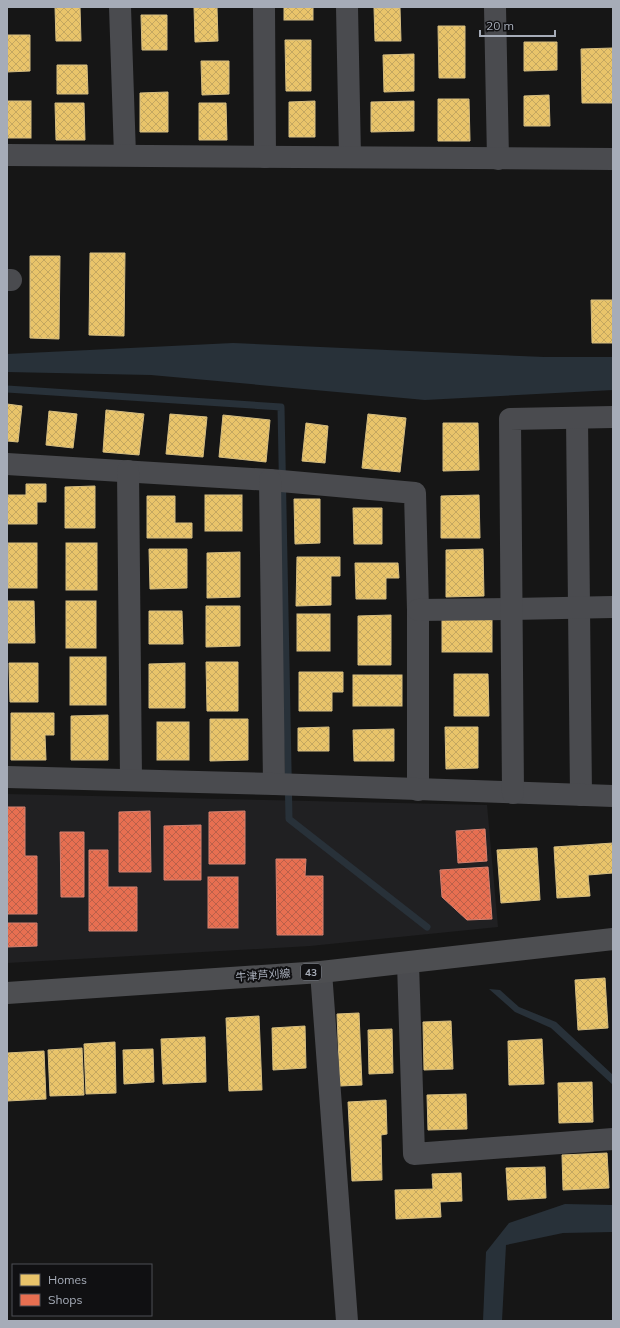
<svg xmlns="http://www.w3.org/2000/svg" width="620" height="1328" viewBox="0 0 620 1328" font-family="Mulish,'Noto Sans JP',sans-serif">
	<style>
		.built { fill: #202022 }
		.water { fill: #283139 }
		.homes { fill: url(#homes-cross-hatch); stroke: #d5bd81 }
		.shops { fill: url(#shops-cross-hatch); stroke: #d48170 }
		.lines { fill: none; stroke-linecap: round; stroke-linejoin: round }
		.stream { stroke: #283139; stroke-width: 7 }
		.minor { stroke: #4a4b4f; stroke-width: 22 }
		.major { stroke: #4d4e51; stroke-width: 22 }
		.labels { text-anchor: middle; stroke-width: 4; stroke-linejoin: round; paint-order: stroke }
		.shield { fill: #101012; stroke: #797d86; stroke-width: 1 }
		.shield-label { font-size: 10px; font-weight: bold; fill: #a6acb8 }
		.street-label { font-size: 11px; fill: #a6acb8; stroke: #101012 }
	</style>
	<defs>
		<pattern id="homes-cross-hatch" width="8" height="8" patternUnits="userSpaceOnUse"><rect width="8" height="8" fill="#e9c46a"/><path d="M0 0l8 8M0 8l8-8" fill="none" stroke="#c4a760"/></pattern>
		<pattern id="shops-cross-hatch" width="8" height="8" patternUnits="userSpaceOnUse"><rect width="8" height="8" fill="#e76f51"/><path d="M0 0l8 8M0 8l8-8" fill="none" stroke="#ba604a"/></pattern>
	</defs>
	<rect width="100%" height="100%" fill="#161616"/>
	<polygon class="built" points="7,794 487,805 498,927 310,946 7,963"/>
	<g class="water">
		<polygon points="233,343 544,357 613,357 613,390 425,400 151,375 7,372 7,354"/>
		<polygon points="489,989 500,990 519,1007 556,1022 613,1075 613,1085 551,1028 515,1012"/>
		<polygon points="565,1204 613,1205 613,1232 563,1233 506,1245 502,1321 483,1321 486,1252 509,1223"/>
	</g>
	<g class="homes">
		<polygon points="55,7 80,7 81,41 56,41"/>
		<polygon points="194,7 217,7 218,41 195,42"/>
		<rect x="284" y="7" width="29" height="13"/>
		<polygon points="374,8 400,8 401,41 375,41"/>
		<polygon points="141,15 167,15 167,50 142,50"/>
		<polygon points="438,26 465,26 465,78 439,78"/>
		<polygon points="7,35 30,35 30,71 7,72"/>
		<polygon points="285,40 311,40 311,91 286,91"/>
		<polygon points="524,42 557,42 557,70 524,71"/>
		<polygon points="613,48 613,103 582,103 581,49"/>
		<polygon points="414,54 414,91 384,92 383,55"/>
		<polygon points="201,61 229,61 229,94 202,95"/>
		<polygon points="57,65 87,65 88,94 57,94"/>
		<polygon points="168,92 168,132 140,132 140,93"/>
		<polygon points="549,95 550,126 524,126 524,96"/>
		<polygon points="438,99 469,99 470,141 438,141"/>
		<rect x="7" y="101" width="24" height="37"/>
		<polygon points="315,101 315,137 289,137 289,102"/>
		<polygon points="414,101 414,131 371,132 371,102"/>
		<polygon points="55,103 84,103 85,140 56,140"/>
		<polygon points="199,103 226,103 227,140 199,140"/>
		<polygon points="90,253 125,253 124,336 89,335"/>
		<polygon points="30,256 60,256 59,339 30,338"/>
		<polygon points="591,300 613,300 613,343 592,343"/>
		<polygon points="7,404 22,406 18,442 7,441"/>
		<polygon points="106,410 144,414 139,455 103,452"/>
		<polygon points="49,411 77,414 73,448 46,445"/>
		<polygon points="170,414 207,417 203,457 166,454"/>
		<polygon points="368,414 406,418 400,472 362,468"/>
		<polygon points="223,415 270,420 266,462 219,457"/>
		<polygon points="306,423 328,426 325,463 302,461"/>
		<polygon points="443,423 478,423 479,470 443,471"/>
		<polygon points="26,484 46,484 46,502 37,502 37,524 7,524 7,495 26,495"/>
		<polygon points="95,486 95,528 65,528 65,487"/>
		<rect x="205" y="495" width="37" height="36"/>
		<polygon points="479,495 480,538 441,538 441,496"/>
		<polygon points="147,496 175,496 175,523 192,523 192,538 147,538"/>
		<polygon points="294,499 320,499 320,543 295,544"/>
		<polygon points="353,508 382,508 382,544 354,544"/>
		<rect x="8" y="543" width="29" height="45"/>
		<rect x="66" y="543" width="31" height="47"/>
		<polygon points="149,549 187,549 187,588 150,589"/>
		<polygon points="483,549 484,596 446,597 446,550"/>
		<polygon points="240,552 240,597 207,598 207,553"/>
		<polygon points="297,557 340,557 340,576 331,576 331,605 296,606"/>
		<polygon points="355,563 398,563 399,578 386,578 386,599 356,599"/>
		<polygon points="7,601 34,601 35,643 7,643"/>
		<rect x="66" y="601" width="30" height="47"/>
		<polygon points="206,606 240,606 240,646 206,647"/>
		<polygon points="149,611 182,611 183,644 149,644"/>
		<rect x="297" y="614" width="33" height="37"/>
		<polygon points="391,615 391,665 358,665 358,616"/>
		<rect x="442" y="615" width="50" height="37"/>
		<rect x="70" y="657" width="36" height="48"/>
		<polygon points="206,662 238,662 238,711 207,711"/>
		<polygon points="9,663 38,663 38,702 10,702"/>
		<polygon points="185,663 185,708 149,708 149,664"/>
		<polygon points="299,672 343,672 343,692 332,692 332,711 299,711"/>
		<polygon points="454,674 488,674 489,716 454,716"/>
		<rect x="353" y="675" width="49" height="31"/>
		<polygon points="11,713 54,713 54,735 45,735 46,760 11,760"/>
		<polygon points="108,715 108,760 71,760 71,716"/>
		<polygon points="210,719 248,719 248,760 210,761"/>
		<rect x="157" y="722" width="32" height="38"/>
		<polygon points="329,727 329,751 298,751 298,728"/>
		<polygon points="445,727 478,727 478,768 446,769"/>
		<polygon points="394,729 394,761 354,761 353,730"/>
		<polygon points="613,843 613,873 588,875 590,896 557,898 554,847"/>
		<polygon points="537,848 540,900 501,903 497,850"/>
		<polygon points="605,978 608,1028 578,1030 575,980"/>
		<polygon points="359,1013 362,1085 340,1086 337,1014"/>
		<polygon points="259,1016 262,1090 229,1091 226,1018"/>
		<polygon points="451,1021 453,1069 424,1070 423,1022"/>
		<polygon points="305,1026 306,1068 273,1070 272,1028"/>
		<polygon points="392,1029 393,1073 369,1074 368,1030"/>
		<polygon points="205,1037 206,1082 163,1084 161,1039"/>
		<polygon points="542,1039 544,1084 509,1085 508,1041"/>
		<polygon points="115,1042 116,1093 86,1094 84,1044"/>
		<polygon points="82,1048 84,1095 50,1096 48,1050"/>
		<polygon points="153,1049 154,1082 124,1084 123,1050"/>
		<polygon points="44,1051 46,1099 7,1101 7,1053"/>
		<polygon points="592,1082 593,1122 559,1123 558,1083"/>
		<polygon points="466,1094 467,1129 428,1130 427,1095"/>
		<polygon points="386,1100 387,1134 381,1135 382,1180 352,1181 348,1102"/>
		<polygon points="607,1153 609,1188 563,1190 562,1155"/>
		<polygon points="545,1167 546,1198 508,1200 506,1168"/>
		<polygon points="461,1173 462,1201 440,1202 441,1217 396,1219 395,1190 433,1189 432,1174"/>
	</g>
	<g class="shops">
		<polygon points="7,807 25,807 25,856 37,856 37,914 7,914"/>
		<polygon points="150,811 151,872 119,872 119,812"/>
		<polygon points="245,811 245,864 209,864 209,812"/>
		<polygon points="201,825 201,880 164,880 164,826"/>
		<polygon points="485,829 487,861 458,863 456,831"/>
		<polygon points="60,832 84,832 84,897 61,897"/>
		<polygon points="89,850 108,850 108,887 137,887 137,931 89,931"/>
		<polygon points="276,859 306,859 305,876 323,876 323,935 277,935"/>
		<polygon points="488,867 492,919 467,920 442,897 440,870"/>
		<rect x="208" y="877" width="30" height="51"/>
		<polygon points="7,923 37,923 37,946 7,947"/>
	</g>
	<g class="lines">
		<polyline class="stream" points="7,389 281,407 289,819 427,927"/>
		<g class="minor">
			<polyline points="120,7 125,155"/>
			<polyline points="264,7 265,157"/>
			<polyline points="347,7 350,157"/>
			<polyline points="495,7 498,159"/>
			<polyline points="7,155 613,159"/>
			<polyline points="7,280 11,280"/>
			<polyline points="577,418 581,795"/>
			<polyline points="7,464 270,480 415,493 418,610 418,790"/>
			<polyline points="128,471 131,780"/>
			<polyline points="270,480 274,784"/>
			<polyline points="418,610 512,609 613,607"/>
			<polyline points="7,777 274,784 613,796"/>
			<polyline points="513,793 510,419 613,417"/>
			<polyline points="408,963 414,1154 613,1139"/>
			<polyline points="321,972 347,1321"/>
		</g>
		<polyline class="major" points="7,993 321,972 613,939"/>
	</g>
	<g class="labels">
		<rect class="shield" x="301" y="964" width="20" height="16" rx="3"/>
		<g class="shield-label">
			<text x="311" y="976">43</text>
		</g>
		<g class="street-label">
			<text transform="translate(263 975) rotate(-4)" y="4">牛津芦刈線</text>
		</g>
	</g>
	<rect width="620" height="1328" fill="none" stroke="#a6acb8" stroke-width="16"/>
	<rect x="12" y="1264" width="140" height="52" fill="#101012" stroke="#4c4e54"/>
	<rect x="20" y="1274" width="20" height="12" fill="#e9c46a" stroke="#4c4e54"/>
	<text x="48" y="1284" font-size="12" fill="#a6acb8">Homes</text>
	<rect x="20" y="1294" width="20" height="12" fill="#e76f51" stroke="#4c4e54"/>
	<text x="48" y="1304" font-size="12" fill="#a6acb8">Shops</text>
	<path d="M480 30v6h75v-6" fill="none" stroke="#a6acb8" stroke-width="2"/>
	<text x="486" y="30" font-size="12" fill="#a6acb8" stroke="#101012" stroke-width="3" paint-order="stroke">20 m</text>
</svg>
